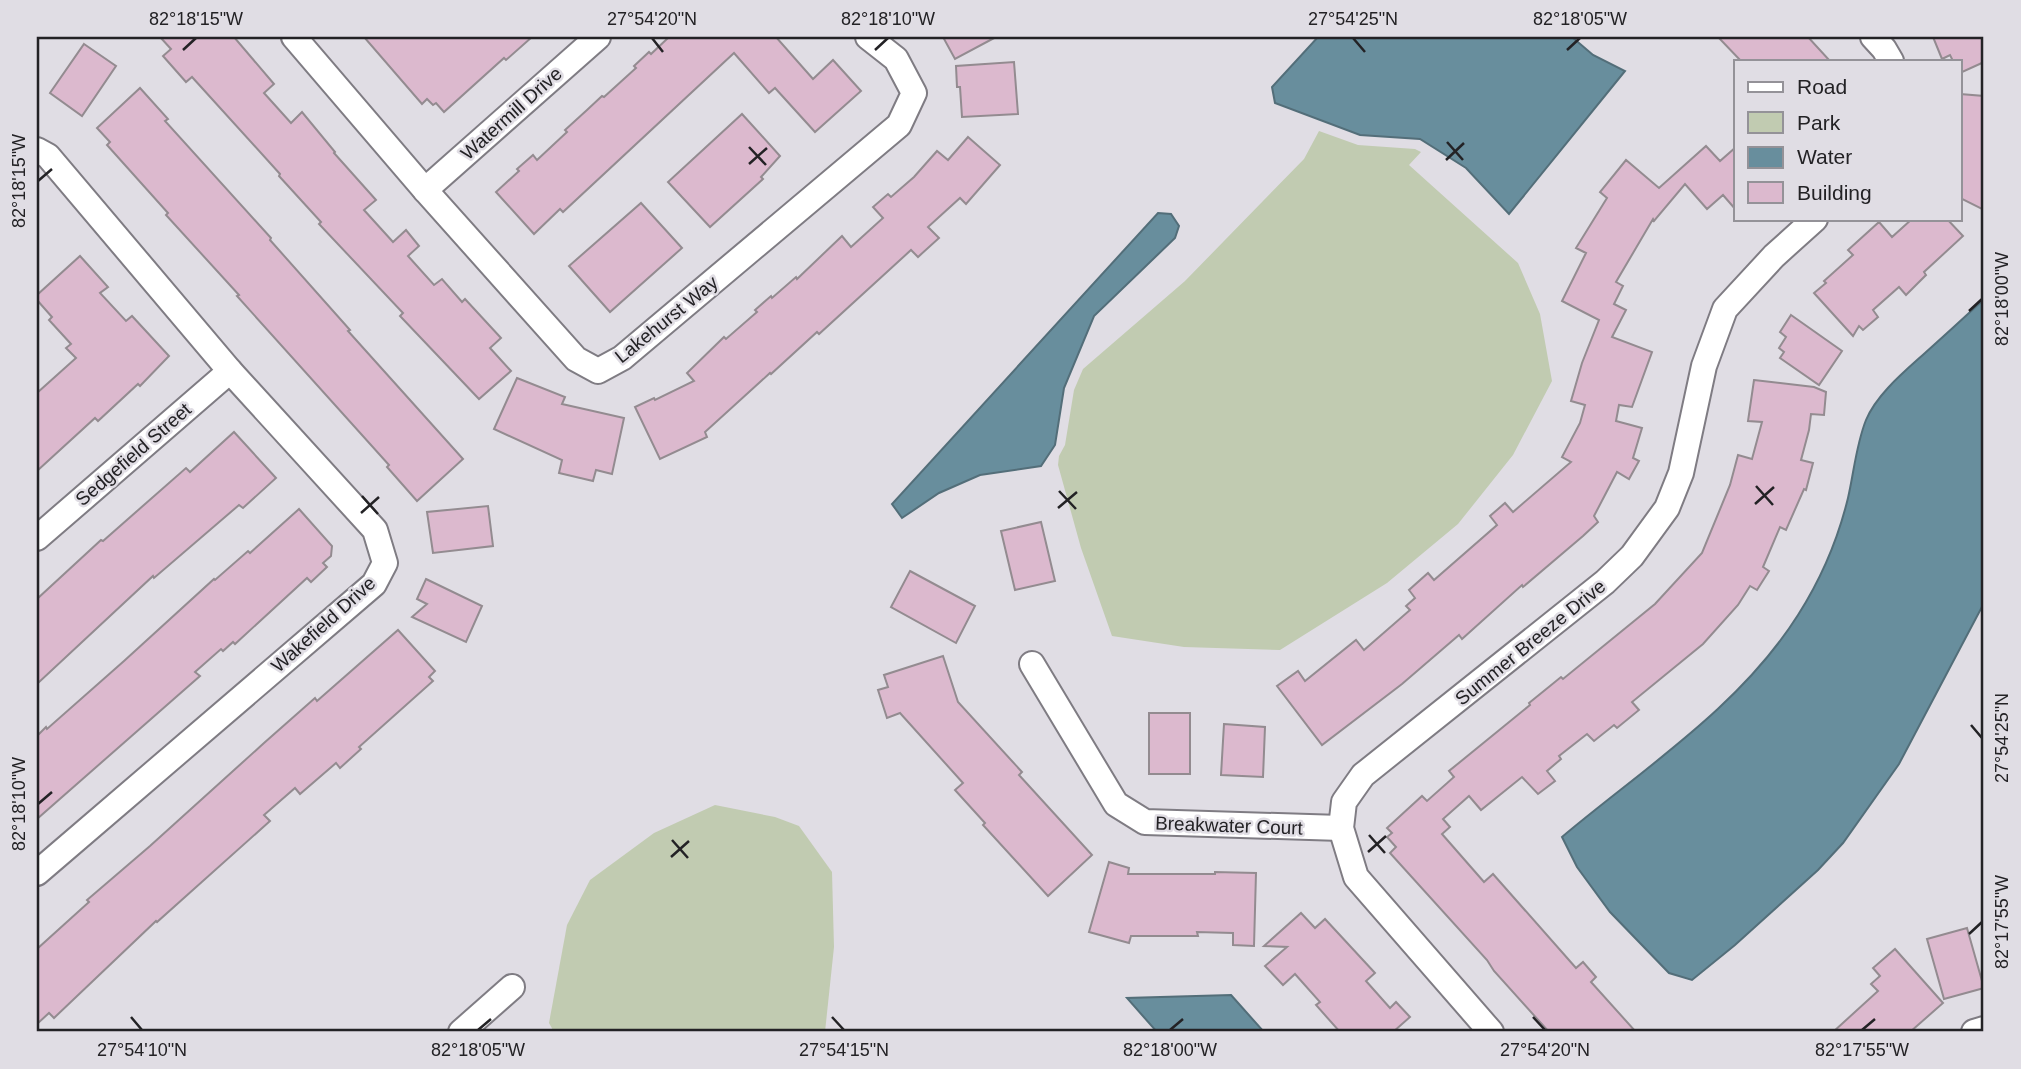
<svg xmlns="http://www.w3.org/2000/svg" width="2021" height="1069" viewBox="0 0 2021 1069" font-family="Arial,sans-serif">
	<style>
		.green { fill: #c1cbb1 }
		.water { fill: #688e9d; stroke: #536e79; stroke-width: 2 }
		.building { fill: #dcb9ce; stroke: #938b90; stroke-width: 2 }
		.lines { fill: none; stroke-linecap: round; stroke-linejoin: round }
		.minor-casing { stroke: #7f7c83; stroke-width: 28 }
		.minor { stroke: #fff; stroke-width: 24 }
		.ticks { fill: none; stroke: #232225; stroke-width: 2.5 }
		.labels { text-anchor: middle; stroke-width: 5; stroke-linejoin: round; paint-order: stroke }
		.street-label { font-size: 19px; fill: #232225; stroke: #e0dde4 }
		.neatline { fill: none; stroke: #232225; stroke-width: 2.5 }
		.ticks-label { font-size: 18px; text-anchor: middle; fill: #232225 }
	</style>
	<rect width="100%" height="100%" fill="#e0dde4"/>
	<g class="green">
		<polygon points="1319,131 1358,145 1415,149 1421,152 1409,165 1518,263 1540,314 1552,381 1513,455 1458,524 1387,583 1280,650 1184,647 1112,636 1081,548 1058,465 1059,456 1065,445 1074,390 1083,369 1185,281 1304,159"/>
		<polygon points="715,805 775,817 799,826 832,872 834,947 825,1032 554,1032 549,1023 567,925 590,880 654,833"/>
	</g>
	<g class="water">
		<polygon points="1318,37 1572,37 1593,55 1625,71 1509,214 1466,168 1420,139 1360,135 1275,103 1272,87"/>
		<polygon points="1158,213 1171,214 1179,226 1175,238 1094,316 1064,388 1055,445 1041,466 980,475 939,493 902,518 892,504"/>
		<path d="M 1984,299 L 1984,603 L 1899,764 L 1843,843 L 1818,870 L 1735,945 L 1692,980 L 1669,973 L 1610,912 L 1577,867 L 1562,837 C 1644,768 1740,707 1798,615 C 1821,579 1838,539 1848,498 C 1854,472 1856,445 1866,420 C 1877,394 1904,372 1925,353 C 1945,335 1965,317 1984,299 Z"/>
		<polygon points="1231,995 1264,1032 1157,1032 1127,998"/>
	</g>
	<g class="building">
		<polygon points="160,37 234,37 274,84 264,93 291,123 302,112 335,152 334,153 376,200 364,210 393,242 406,230 419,246 408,256 434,285 442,279 462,302 465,299 501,338 490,348 511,371 479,399 400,316 403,313 319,224 321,222 279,176 280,174 192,77 186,82 163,56 171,49"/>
		<polygon points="364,37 532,37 506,60 504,58 444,112 436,103 433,105 427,99 422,104"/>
		<polygon points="669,37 776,37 813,79 833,60 861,91 815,132 775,88 769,93 734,53 563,212 560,209 534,234 496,192 519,171 517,169 533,155 537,160 567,132 565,130 587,110 602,96 604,97 636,68 634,66 649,52 651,54"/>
		<polygon points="943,37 996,37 955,59"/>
		<polygon points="1718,37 1808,37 1830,61 1741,61"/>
		<polygon points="1933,37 1984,37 1984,62 1960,73 1960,61 1953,61 1950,55 1942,59"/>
		<polygon points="84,44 116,66 82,116 50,93"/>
		<polygon points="1014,62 1018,114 962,117 960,87 957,87 956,66"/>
		<polygon points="140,88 168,119 165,121 271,238 270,240 350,330 348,331 463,459 417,501 387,467 389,465 237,296 239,295 166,215 168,213 107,145 110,142 97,128"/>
		<polygon points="1960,94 1984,96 1984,210 1960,198"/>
		<polygon points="742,114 780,156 761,177 763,179 710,227 668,182"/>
		<polygon points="968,137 1000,165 966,204 960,198 928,227 939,238 918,257 911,250 819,334 817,332 771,374 770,373 705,432 707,437 660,459 635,407 654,398 655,400 694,381 687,373 724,337 726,339 757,312 755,310 771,296 772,298 796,277 797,279 842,236 851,247 883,218 873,207 888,194 891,197 914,177 937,151 948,160"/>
		<polygon points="1706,146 1720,161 1736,147 1736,210 1723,195 1707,209 1685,184 1654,221 1653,219 1616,282 1623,286 1614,304 1626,310 1612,337 1652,352 1632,407 1619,405 1616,421 1642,428 1633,458 1639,461 1629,479 1617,472 1594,516 1598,522 1583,536 1523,587 1522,585 1462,639 1459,635 1402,684 1322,745 1277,686 1298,671 1305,681 1356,640 1364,650 1410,610 1406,606 1415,598 1409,590 1428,573 1434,580 1497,525 1490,516 1505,503 1513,512 1571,462 1562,457 1580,423 1585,405 1571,401 1582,363 1599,320 1562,301 1586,253 1576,248 1607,198 1600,192 1626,160 1659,188"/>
		<polygon points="641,203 682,248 610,312 569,266"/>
		<polygon points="1912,219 1947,219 1963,236 1924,272 1926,275 1906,295 1899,287 1873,310 1878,317 1863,330 1859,326 1853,336 1814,293 1826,283 1824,281 1853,255 1848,250 1879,222 1892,237"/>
		<polygon points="80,256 108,287 100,293 126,321 132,316 169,356 140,386 138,384 98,421 95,418 37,471 37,393 76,358 66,348 71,344 49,320 52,317 37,300 37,295"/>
		<polygon points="1791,315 1842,351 1819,385 1780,358 1784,352 1779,348 1786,337 1780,332"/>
		<polygon points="517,378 565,397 562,404 624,418 612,474 596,470 593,481 559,473 562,460 494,429"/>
		<polygon points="1754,380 1814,387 1826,392 1824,415 1811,414 1809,430 1801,460 1813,463 1806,490 1804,489 1786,530 1780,527 1763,567 1769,571 1757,590 1750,586 1738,605 1703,644 1632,702 1639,710 1617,728 1614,725 1594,741 1587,734 1559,756 1561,759 1547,771 1555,781 1538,794 1522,777 1481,810 1469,796 1443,819 1450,827 1442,834 1484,882 1493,874 1576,968 1583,962 1596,977 1591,982 1636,1032 1549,1032 1494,971 1487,960 1390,853 1396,847 1387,837 1392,833 1387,828 1422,796 1427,801 1454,777 1449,771 1530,705 1529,703 1550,686 1561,677 1563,679 1655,604 1702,553 1730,485 1738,455 1752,459 1762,422 1748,421"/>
		<polygon points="234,432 276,478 243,508 239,505 154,578 153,576 37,684 37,599 101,540 103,541 186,468 190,472"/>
		<polygon points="488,506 493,546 433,553 427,512"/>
		<polygon points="299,509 332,546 331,556 323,563 327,567 311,582 307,578 235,644 233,642 223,651 221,649 195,672 200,676 37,819 37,736 46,727 47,729 124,661 214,579 215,580 248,551 250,553"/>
		<polygon points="1041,522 1055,581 1015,590 1001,531"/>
		<polygon points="910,571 975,606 956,643 891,607"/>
		<polygon points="426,579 482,606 466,642 412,617 427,604 417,599"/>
		<polygon points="398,630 435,671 429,677 433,681 359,747 361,749 340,768 336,763 300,794 295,788 264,815 270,821 157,922 156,921 54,1018 49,1013 37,1024 37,949 89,902 87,900 150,846 264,743 315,698 317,701"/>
		<polygon points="943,656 958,702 1022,772 1019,775 1092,855 1048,896 983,825 985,823 955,790 963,783 900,713 887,718 878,690 888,687 884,675"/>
		<rect x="1149" y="713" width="41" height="61"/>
		<polygon points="1224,724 1265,727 1263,777 1221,775"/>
		<polygon points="1109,862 1129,868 1128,874 1215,874 1215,872 1256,873 1254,946 1233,945 1233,933 1197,932 1198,936 1131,936 1129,943 1089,932"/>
		<polygon points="1301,913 1315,928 1325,919 1375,973 1366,981 1390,1008 1396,1002 1410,1017 1393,1032 1340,1032 1316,1005 1320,1002 1295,974 1283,985 1265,966 1287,947 1264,946"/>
		<polygon points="1967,928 1984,988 1944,999 1927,939"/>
		<polygon points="1895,949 1943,1003 1910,1032 1833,1032 1878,991 1871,984 1880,976 1873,968"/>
	</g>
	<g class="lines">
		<defs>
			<g id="minor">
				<polyline points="294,37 425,190 576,359 598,371 622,358 899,125 914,93 896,59 868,37"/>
				<polyline points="1873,37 1884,49 1891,61"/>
				<polyline points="37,150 48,156 230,371 375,530 385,563 374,584 37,873"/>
				<polyline points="425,190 598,37"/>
				<polyline points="37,538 230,371"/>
				<polyline points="1032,664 1116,804 1145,822 1341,828"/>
				<polyline points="461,1032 512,987"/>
				<polyline points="1491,1032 1356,877 1341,828 1344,802 1363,775 1605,582 1632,556 1667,508 1681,473 1704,366 1725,309 1774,256 1815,219"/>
				<polyline points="1974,1032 1984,1029"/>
			</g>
		</defs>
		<use href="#minor" class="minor-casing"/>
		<use href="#minor" class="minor"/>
	</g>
	<path class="ticks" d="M 652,38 L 663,52M 1353,38 L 1365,52M 183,50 L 196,38M 875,50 L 888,38M 1567,50 L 1580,38M 1447,142 L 1463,160M 749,147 L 766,165M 1446,160 L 1464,143M 749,164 L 767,148M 38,181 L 52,169M 1969,311 L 1982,299M 1756,486 L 1773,505M 1059,491 L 1076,509M 362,496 L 378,514M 1755,504 L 1774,487M 1058,508 L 1077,492M 361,513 L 379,497M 1971,725 L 1982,738M 38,804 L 52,792M 1369,835 L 1385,853M 672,840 L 688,858M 1368,852 L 1386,836M 671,857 L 689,841M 1969,934 L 1982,922M 131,1017 L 142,1030M 832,1017 L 844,1030M 1533,1017 L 1545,1030M 478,1030 L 491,1019M 1170,1030 L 1183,1019M 1862,1030 L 1875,1019"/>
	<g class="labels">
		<g class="street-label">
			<text transform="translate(511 113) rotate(-42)" y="7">Watermill Drive</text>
			<text transform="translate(666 319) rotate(-39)" y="7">Lakehurst Way</text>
			<text transform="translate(133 454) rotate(-41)" y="7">Sedgefield Street</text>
			<text transform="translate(323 624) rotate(-42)" y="7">Wakefield Drive</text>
			<text transform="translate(1530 642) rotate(-39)" y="7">Summer Breeze Drive</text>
			<text transform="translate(1229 825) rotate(2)" y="7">Breakwater Court</text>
		</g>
	</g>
	<rect width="2021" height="1069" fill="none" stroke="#e0dde4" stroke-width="77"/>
	<rect x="1734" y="60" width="228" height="161" fill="#e0dde4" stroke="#949298" stroke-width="2"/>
	<rect x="1748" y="82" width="35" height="10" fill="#ffffff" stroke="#949298" stroke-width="2"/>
	<text x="1797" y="94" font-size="21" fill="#232225">Road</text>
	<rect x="1748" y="112" width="35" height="21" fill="#c1cbb1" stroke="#949298" stroke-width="2"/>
	<text x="1797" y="130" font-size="21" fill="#232225">Park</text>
	<rect x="1748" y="147" width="35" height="21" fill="#688e9d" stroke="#949298" stroke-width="2"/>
	<text x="1797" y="164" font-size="21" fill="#232225">Water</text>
	<rect x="1748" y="182" width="35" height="21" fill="#dcb9ce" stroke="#949298" stroke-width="2"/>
	<text x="1797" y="200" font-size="21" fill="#232225">Building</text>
	<rect x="38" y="38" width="1944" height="992" class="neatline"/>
	<g class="ticks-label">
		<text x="196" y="25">82°18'15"W</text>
		<text x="652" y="25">27°54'20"N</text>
		<text x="888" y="25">82°18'10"W</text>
		<text x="1353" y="25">27°54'25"N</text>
		<text x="1580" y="25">82°18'05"W</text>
		<text transform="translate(19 181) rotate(-90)" y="6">82°18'15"W</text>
		<text transform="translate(2002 299) rotate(-90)" y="6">82°18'00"W</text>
		<text transform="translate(2002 738) rotate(-90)" y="6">27°54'25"N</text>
		<text transform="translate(19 804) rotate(-90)" y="6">82°18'10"W</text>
		<text transform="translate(2002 922) rotate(-90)" y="6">82°17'55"W</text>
		<text x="142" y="1056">27°54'10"N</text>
		<text x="478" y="1056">82°18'05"W</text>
		<text x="844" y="1056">27°54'15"N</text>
		<text x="1170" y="1056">82°18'00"W</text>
		<text x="1545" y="1056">27°54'20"N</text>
		<text x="1862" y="1056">82°17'55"W</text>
	</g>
</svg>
